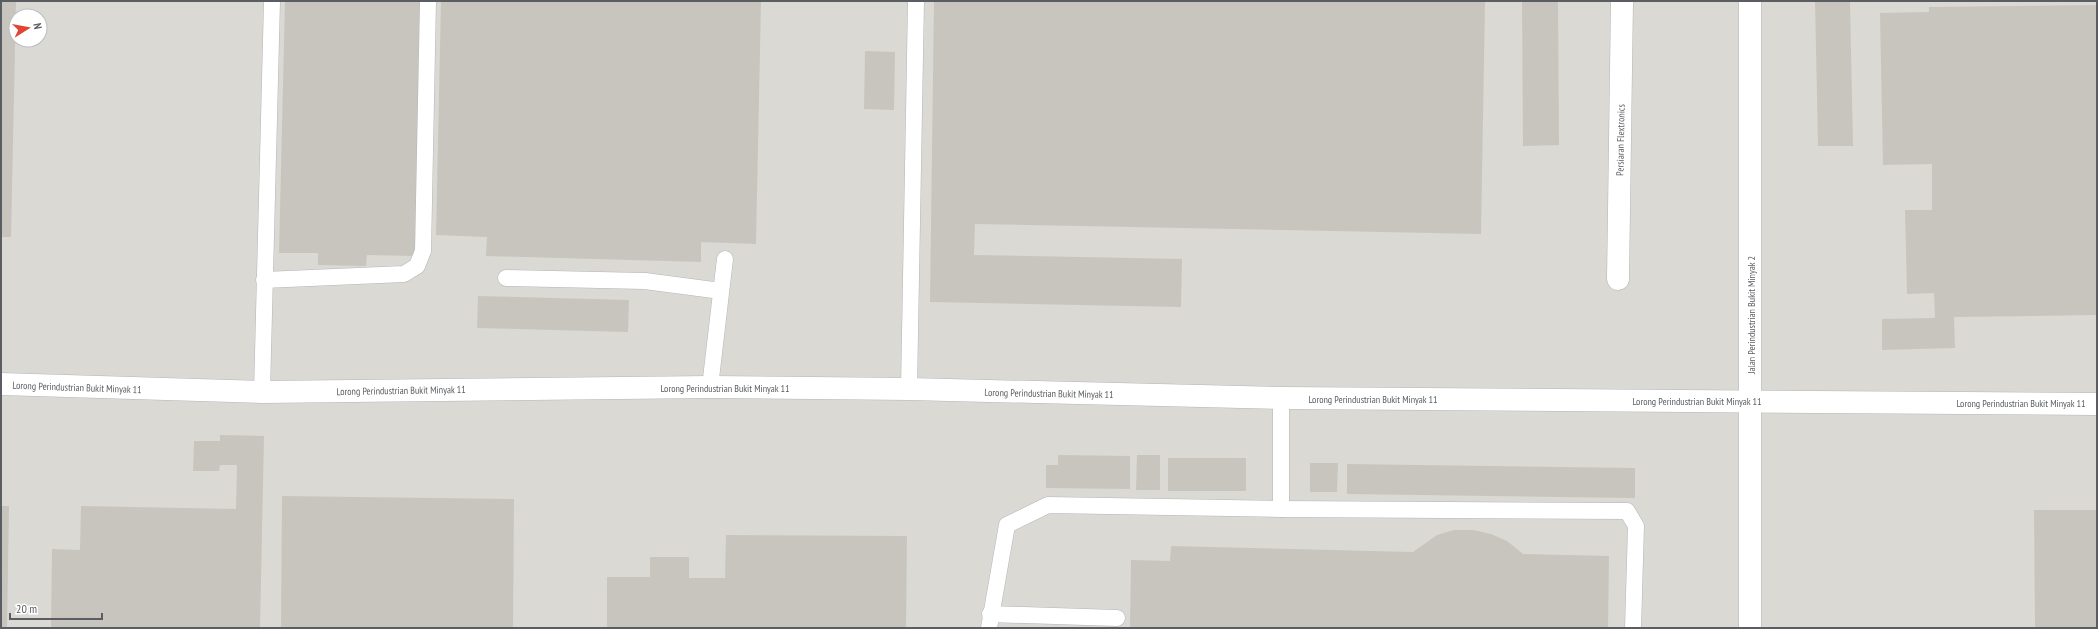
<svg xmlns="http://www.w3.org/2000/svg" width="2098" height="629" viewBox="0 0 2098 629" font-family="'PT Sans Narrow',sans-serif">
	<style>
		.industrial { fill: #dbd9d4; fill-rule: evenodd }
		.building { fill: #c8c5bf }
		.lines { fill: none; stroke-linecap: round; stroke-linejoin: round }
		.service-casing { stroke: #b3b5b9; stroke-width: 17 }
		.minor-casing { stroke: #b3b5b9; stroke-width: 23 }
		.service { stroke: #fff; stroke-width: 16 }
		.minor { stroke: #fff; stroke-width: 22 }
		.labels { text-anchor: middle; stroke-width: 3.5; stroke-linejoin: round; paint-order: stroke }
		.street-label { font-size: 10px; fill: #5a5e62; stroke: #fff }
	</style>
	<rect width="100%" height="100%" fill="#eceae2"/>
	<path class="industrial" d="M 1,1 L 2097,1 L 2097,628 L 1,628 ZM 16,16 L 40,16 L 40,40 L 16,40 Z"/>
	<g class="building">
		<polygon points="1,1 16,1 11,237 1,237"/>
		<polygon points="285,1 421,1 415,256 367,255 366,266 318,265 318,253 279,253"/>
		<polygon points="441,1 761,1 756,244 701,242 701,262 486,256 487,237 436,235"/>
		<polygon points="934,1 1485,1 1481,234 975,224 974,255 1182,259 1181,307 930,302"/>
		<polygon points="1522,1 1558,1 1559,145 1523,146"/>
		<polygon points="1815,1 1850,1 1853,146 1818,146"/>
		<polygon points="2097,5 2097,315 1954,317 1955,348 1882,350 1882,319 1935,318 1934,293 1907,294 1905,210 1932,210 1932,164 1883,165 1880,13 1929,12 1929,7"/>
		<polygon points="865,51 895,52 894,110 864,109"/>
		<polygon points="478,296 629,300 628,332 477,328"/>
		<polygon points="220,435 264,436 260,628 51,628 52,549 80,550 81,506 236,509 237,465 220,465 219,471 193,471 194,441 220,441"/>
		<polygon points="1058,455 1130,456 1130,489 1046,488 1046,465 1058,465"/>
		<polygon points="1137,455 1160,455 1160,490 1136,490"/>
		<rect x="1168" y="458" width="78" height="33"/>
		<polygon points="1310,463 1338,463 1337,492 1310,492"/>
		<polygon points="1347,464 1635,468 1635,498 1347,494"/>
		<polygon points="282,496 514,499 513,628 281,628"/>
		<polygon points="1,506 9,506 7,628 1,628"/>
		<polygon points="2034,510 2097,510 2097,628 2035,628"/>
		<polygon points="1454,530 1473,530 1491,534 1507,541 1523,554 1609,556 1608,628 1130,628 1131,560 1170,561 1171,546 1413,552 1437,535"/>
		<polygon points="726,535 907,536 906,628 607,628 607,577 650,577 650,557 689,557 689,578 725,578"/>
	</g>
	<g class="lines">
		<defs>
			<g id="service">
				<polyline points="506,278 645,281 721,291"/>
				<polyline points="264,280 404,274 417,266 423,251 428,1"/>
				<polyline points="710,387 725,259"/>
				<polyline points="909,389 916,1"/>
				<polyline points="262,392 272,1"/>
				<polyline points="1281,509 1281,398"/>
				<polyline points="990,614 1117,618"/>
				<polyline points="989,628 1007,525 1048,505 1281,509 1627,511 1636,526 1633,628"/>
			</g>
			<g id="minor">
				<polyline points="1618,279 1622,1"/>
				<polyline points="1,384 262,392 710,387 909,389 1281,398 2097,404"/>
				<polyline points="1750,628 1750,1"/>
			</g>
		</defs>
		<use href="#service" class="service-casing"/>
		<use href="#minor" class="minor-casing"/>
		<use href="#service" class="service"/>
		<use href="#minor" class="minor"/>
	</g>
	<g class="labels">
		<g class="street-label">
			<text transform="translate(1620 140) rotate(-89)" y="4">Persiaran Flextronics</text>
			<text transform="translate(1751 315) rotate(-90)" y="4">Jalan Perindustrian Bukit Minyak 2</text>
			<text transform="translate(77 387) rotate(2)" y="4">Lorong Perindustrian Bukit Minyak 11</text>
			<text x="725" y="392">Lorong Perindustrian Bukit Minyak 11</text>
			<text transform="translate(401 390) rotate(-1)" y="4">Lorong Perindustrian Bukit Minyak 11</text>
			<text transform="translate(1049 393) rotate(1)" y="4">Lorong Perindustrian Bukit Minyak 11</text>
			<text x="1373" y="403">Lorong Perindustrian Bukit Minyak 11</text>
			<text x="1697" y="405">Lorong Perindustrian Bukit Minyak 11</text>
			<text x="2021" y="407">Lorong Perindustrian Bukit Minyak 11</text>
		</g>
	</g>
	<rect width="2098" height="629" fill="none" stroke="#5a5e62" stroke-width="4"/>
	<g transform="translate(28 28) rotate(79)"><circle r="19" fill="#ffffff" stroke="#bdbfc0"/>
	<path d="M0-3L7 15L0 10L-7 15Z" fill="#e04435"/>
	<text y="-6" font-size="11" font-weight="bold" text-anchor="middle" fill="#5a5e62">N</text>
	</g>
	<path d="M10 613v6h92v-6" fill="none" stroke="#5a5e62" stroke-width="2"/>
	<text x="16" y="613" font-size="12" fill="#5a5e62" stroke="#ffffff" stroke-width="3" paint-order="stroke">20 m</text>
</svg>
